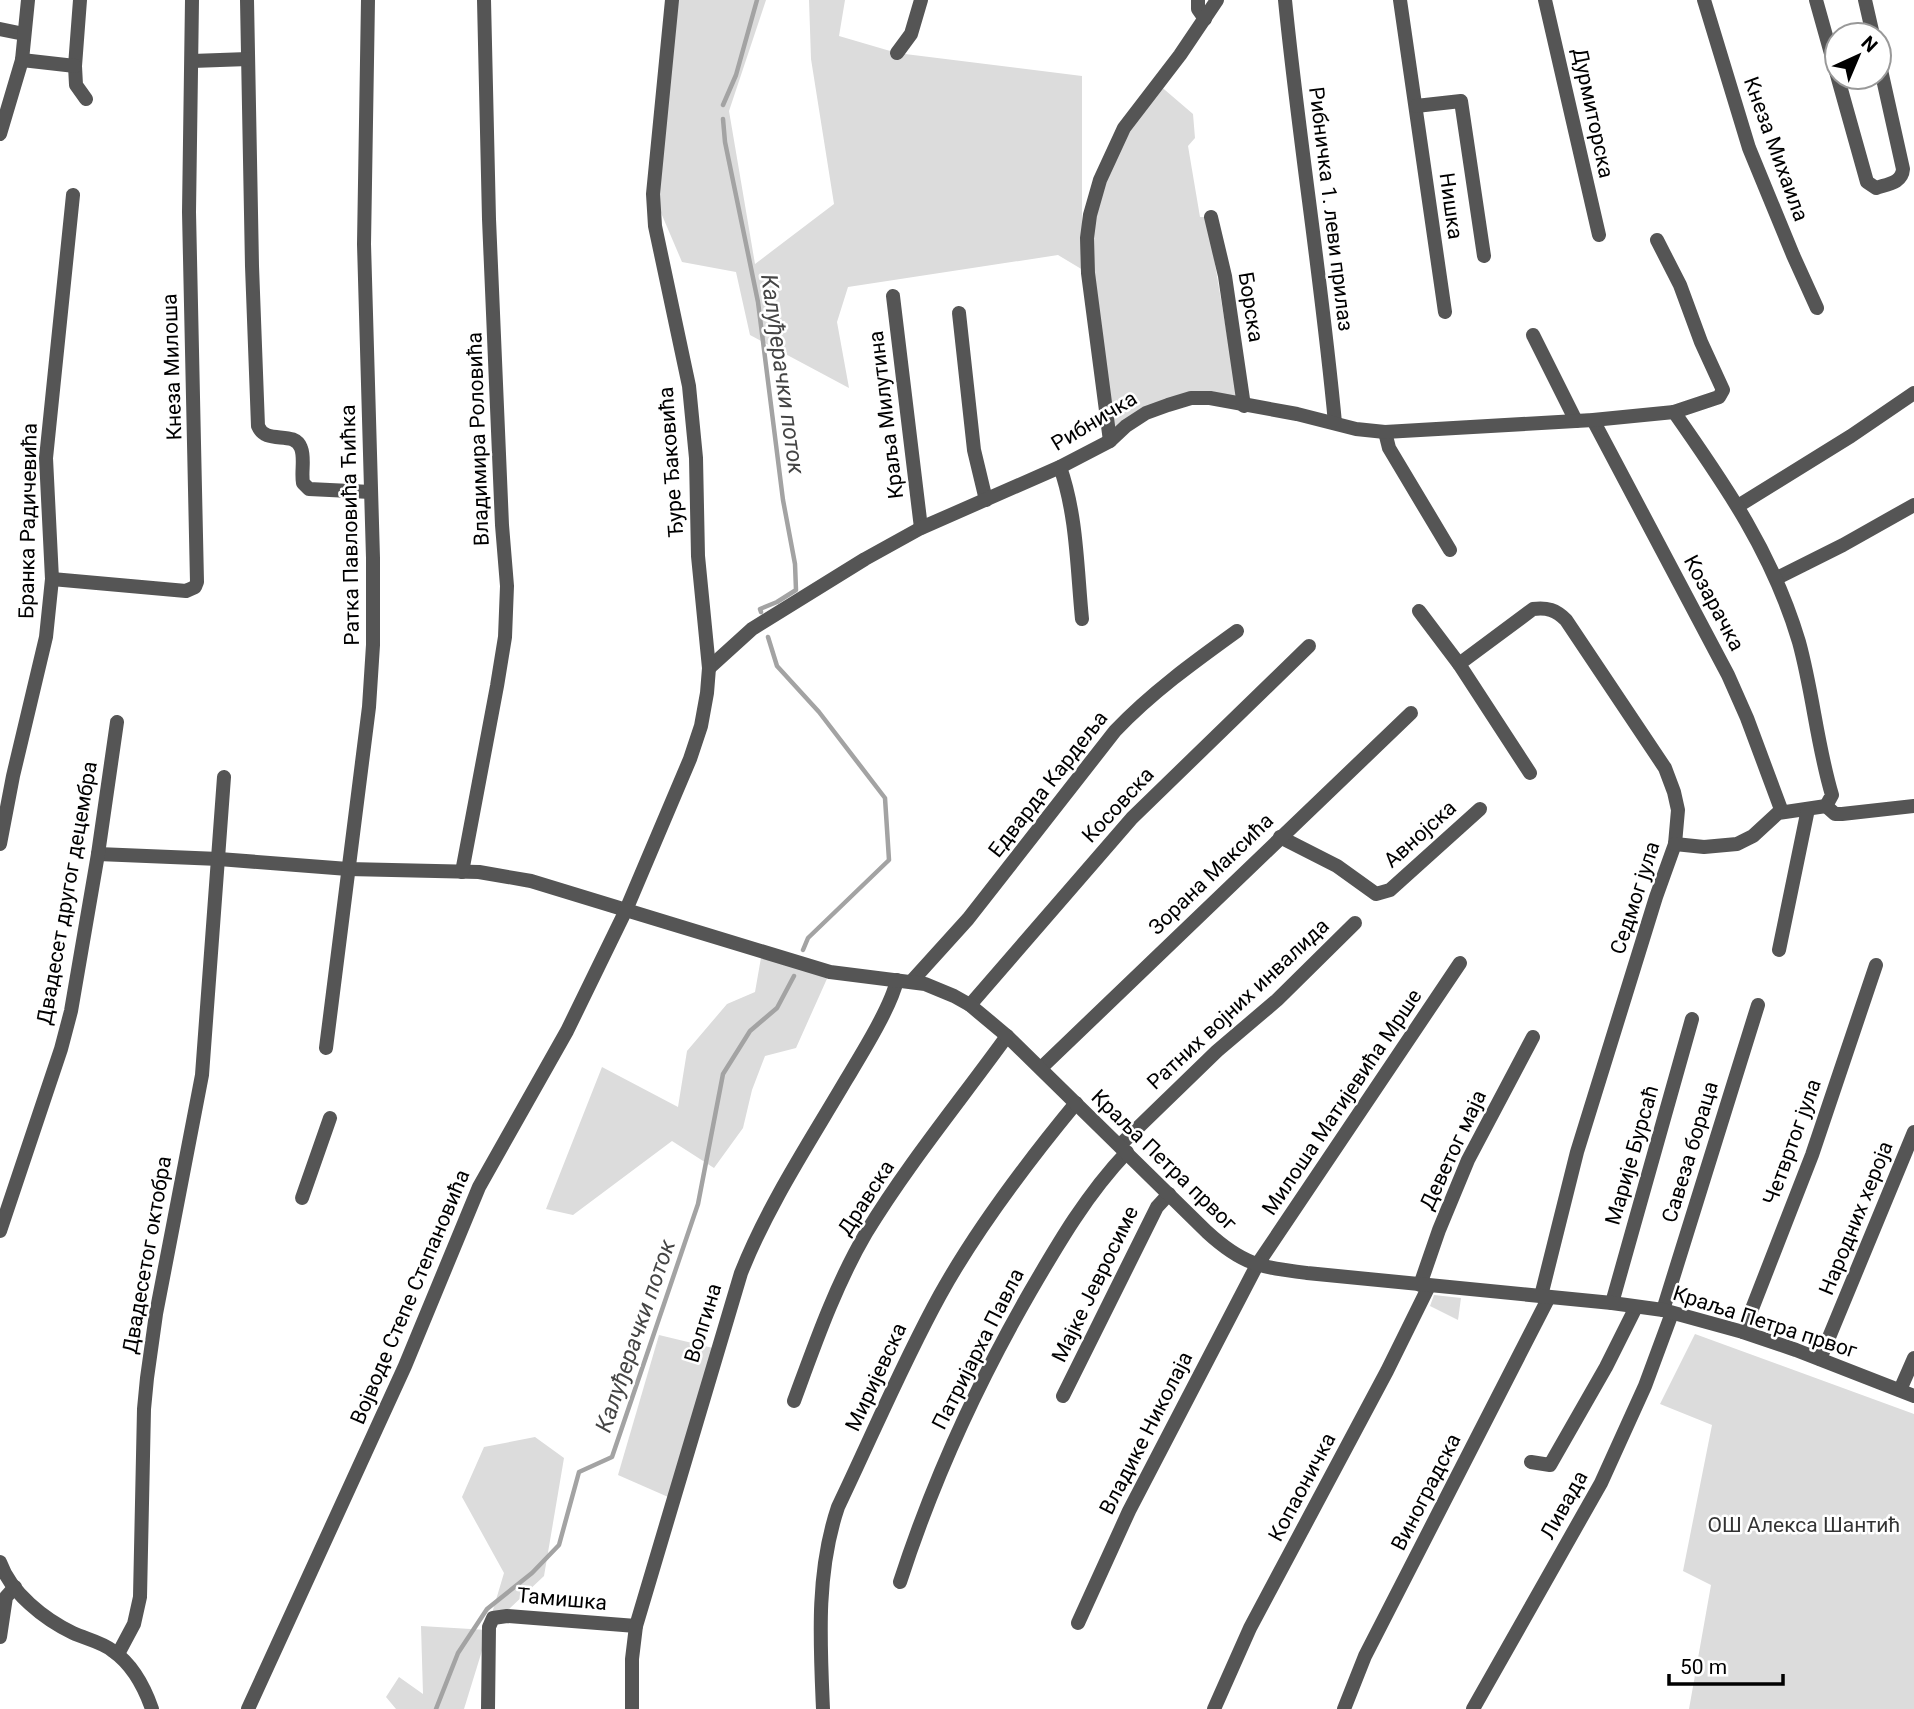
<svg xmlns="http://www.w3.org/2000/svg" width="1914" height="1709" viewBox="0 0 1914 1709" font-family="Roboto,sans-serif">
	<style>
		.green { fill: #dcdcdc }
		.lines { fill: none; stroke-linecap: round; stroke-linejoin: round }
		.stream { stroke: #a3a3a3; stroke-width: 4.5 }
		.minor { stroke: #555; stroke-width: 14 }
		.tertiary { stroke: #555; stroke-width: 14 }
		.labels { text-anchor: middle; stroke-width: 5; stroke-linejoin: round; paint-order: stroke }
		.street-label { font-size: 21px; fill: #000; stroke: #fff }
		.park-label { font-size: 21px; fill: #333; stroke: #fff }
		.water-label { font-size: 23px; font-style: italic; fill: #444; stroke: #fff }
	</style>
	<rect width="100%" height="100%" fill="#fff"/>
	<g class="green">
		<polygon points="672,0 766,0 729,111 755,264 834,204 811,59 809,0 845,0 839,36 897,53 1082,76 1082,230 1100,180 1158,84 1193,114 1195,138 1188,146 1200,217 1207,217 1237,394 1233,404 1168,405 1110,441 1088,273 1058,255 848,287 837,322 849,388 750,335 736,272 682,262 653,194"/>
		<polygon points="762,952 830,972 796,1048 765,1056 752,1090 743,1128 714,1168 672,1141 573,1215 546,1209 602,1067 678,1107 687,1051 727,1004 755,992"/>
		<polygon points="1434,1295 1461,1298 1458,1320 1430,1306"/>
		<polygon points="1695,1334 1914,1414 1914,1709 1689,1709 1711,1585 1683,1571 1712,1425 1660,1404"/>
		<polygon points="659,1335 717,1349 675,1500 618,1475"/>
		<polygon points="535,1437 564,1458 544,1576 489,1628 464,1709 396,1709 386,1697 399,1677 423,1694 421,1626 487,1630 504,1573 462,1497 484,1447"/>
	</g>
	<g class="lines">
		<g class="stream">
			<polyline points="723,105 736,75 757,0"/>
			<polyline points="723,119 725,142 758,302 783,500 795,564 796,590 777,602 760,609 761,612"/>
			<polyline points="768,637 777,666 819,712 885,798 889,860 808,938 803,950"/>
			<polyline points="436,1709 458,1653 487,1609 532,1573 559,1545 579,1472 612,1457 698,1204 723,1074 750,1031 777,1008 794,976"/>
		</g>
		<g class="minor">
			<polyline points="80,0 75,66 76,85 86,99"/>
			<path d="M 247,0 L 252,266 L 258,426 C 266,446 294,429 301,448 C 305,458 301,472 303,483 L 309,489 L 371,492"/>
			<polyline points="1198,0 1198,9 1205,19"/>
			<path d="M 1285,0 C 1299,141 1322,282 1335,423"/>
			<polyline points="1400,0 1445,312"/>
			<polyline points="1545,0 1599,235"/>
			<polyline points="1704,0 1749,148 1793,255 1817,308"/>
			<path d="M 1816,0 L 1867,182 L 1876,188 C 1888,184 1902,183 1903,169 L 1879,61"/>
			<polyline points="1865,0 1873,35"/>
			<polyline points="0,29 24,34"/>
			<polyline points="897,53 911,34 921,0"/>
			<polyline points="22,60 75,66"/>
			<polyline points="192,61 248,59"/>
			<polyline points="1416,106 1461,101 1484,256"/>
			<polyline points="0,134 22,60 28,0"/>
			<polyline points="1211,217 1225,276 1244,406"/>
			<polyline points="1657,240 1680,285 1701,342 1723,390 1719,397 1674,412"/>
			<polyline points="893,296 921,528"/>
			<polyline points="959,313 974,450 986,500"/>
			<polyline points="1533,335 1576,421"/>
			<polyline points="1593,420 1728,675 1747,718 1782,812"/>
			<polyline points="1385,432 1389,448 1450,550"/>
			<polyline points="1110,441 1088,273 1087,238 1090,215 1100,180 1124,128 1180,55 1217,0"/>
			<path d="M 1060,467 C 1077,515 1077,569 1082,619"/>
			<polyline points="1738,506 1851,436 1914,393"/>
			<polyline points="1777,578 1843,545 1914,505"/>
			<polyline points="52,579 186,591 195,587 197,582 189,212 192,0"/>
			<polyline points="1419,611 1459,664 1530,773"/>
			<path d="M 1459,664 L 1533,609 C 1547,607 1556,610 1566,620 L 1665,768 L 1674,792 L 1678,810 L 1675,844 L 1656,897 L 1577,1152 L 1541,1296"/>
			<path d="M 709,668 L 752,629 L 865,559 L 921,528 L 1060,467 L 1110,441 L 1126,426 L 1146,413 L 1168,405 L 1191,398 L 1210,398 L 1297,414 L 1356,429 L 1385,432 L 1593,420 L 1674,412 C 1726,486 1773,554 1799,642 C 1813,693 1817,745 1832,795 L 1826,806"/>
			<polyline points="1826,806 1835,814 1842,814 1914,806"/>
			<polyline points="1280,837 1337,866 1376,894 1390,890 1480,809"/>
			<polyline points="0,844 13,776 46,637 52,579 46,458 73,195"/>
			<polyline points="1675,844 1704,847 1737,844 1753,836 1778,813 1826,806"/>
			<polyline points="98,854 219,859 348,869 479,872 531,881 626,910 690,759 701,726 707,693 709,668 698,556 696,458 689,386 655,226 653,194 672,0"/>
			<polyline points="462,872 497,686 505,637 507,586 502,525 489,219 484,0"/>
			<polyline points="1779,950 1808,809"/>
			<path d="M 911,982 L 968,919 L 1115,731 C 1151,693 1194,662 1237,631"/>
			<polyline points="970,1005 1132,818 1309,646"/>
			<polyline points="326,1048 369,707 373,645 373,558 364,244 368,0"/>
			<polyline points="1041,1068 1411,713"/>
			<polyline points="1120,1145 1217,1051 1277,1000 1355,923"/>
			<polyline points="302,1198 330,1118"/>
			<polyline points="0,1231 61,1049 71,1011 98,854 117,722"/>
			<polyline points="1420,1285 1439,1230 1468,1160 1533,1037"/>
			<polyline points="1612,1303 1692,1019"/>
			<polyline points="1663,1310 1758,1005"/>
			<polyline points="1743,1332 1812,1155 1876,965"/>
			<polyline points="1820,1359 1914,1132"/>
			<polyline points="1900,1390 1914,1358"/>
			<polyline points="1063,1396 1157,1207 1169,1194"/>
			<path d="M 794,1401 C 815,1344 835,1286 866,1233 C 908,1164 960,1101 1007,1036"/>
			<polyline points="1531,1462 1550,1465 1606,1367 1636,1307"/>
			<path d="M 900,1582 C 933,1480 977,1384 1030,1292 C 1059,1242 1087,1194 1127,1152"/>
			<polyline points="1078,1623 1129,1511 1257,1265 1460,963"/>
			<polyline points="0,1637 6,1597 15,1587"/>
			<polyline points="118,1654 134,1624 140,1597 144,1409 147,1378 156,1314 202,1075 224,777"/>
			<polyline points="488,1709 489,1627 493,1618 507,1616 636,1626"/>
			<path d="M 632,1709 L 632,1659 L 636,1626 L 741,1273 C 768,1205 809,1143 846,1080 C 861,1055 891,1007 897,980"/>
			<path d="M 823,1709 C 820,1641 816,1572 838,1507 C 872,1436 902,1364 940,1295 C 976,1230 1029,1160 1076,1103"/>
			<polyline points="1214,1709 1250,1628 1387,1371 1429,1286"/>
			<polyline points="1344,1709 1365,1656 1549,1297"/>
			<polyline points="1473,1709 1601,1483 1645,1386 1672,1313"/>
		</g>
		<g class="tertiary">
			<path d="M 0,1562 C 11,1593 44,1619 73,1633 C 86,1639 102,1642 113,1651 C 133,1665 144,1686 152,1709"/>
			<path d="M 248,1709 L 405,1366 L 479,1187 L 567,1031 L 626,910 L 830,972 L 925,984 L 954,996 L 970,1005 L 1007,1036 L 1207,1232 C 1243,1265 1260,1267 1307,1273 L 1612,1303 L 1663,1310 L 1743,1332 L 1796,1350 L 1914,1396"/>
		</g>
	</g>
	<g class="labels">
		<g class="street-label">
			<text transform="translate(1593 113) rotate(78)" y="7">Дурмиторска</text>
			<text transform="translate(1776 149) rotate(70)" y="7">Кнеза Михаила</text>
			<text transform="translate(1451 206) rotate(82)" y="7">Нишка</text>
			<text transform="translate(1331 209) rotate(83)" y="7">Рибничка 1. леви прилаз</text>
			<text transform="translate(1251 307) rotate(81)" y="7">Борска</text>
			<text transform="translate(172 367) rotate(-92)" y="7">Кнеза Милоша</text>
			<text transform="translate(886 415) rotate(-97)" y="7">Краља Милутина</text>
			<text transform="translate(1094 421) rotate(-31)" y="7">Рибничка</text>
			<text transform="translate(478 439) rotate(-92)" y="7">Владимира Роловића</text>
			<text transform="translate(671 462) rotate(-94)" y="7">Ђуре Ђаковића</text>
			<text transform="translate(28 521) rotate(-89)" y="7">Бранка Радичевића</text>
			<text transform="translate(350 525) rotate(-91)" y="7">Ратка Павловића Ћићка</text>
			<text transform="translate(1714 603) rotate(62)" y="7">Козарачка</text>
			<text transform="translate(1048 784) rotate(-52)" y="7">Едварда Кардеља</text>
			<text transform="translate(1118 805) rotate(-47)" y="7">Косовска</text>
			<text transform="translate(1420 834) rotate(-42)" y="7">Авнојска</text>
			<text transform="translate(1211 874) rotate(-44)" y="7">Зорана Максића</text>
			<text transform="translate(67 893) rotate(-80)" y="7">Двадесет другог децембра</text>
			<text transform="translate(1635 898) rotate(-72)" y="7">Седмог јула</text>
			<text transform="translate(1238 1004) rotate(-43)" y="7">Ратних војних инвалида</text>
			<text transform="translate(1342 1102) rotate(-56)" y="7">Милоша Матијевића Мрше</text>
			<text transform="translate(1792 1142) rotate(-70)" y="7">Четвртог јула</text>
			<text transform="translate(1453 1150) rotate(-65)" y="7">Деветог маја</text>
			<text transform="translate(1690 1152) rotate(-73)" y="7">Савеза бораца</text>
			<text transform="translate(1632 1155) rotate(-74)" y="7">Марије Бурсаћ</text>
			<text transform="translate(1164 1160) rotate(44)" y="7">Краља Петра првог</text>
			<text transform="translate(866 1198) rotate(-57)" y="7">Дравска</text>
			<text transform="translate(1856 1218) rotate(-68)" y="7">Народних хероја</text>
			<text transform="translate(147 1255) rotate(-80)" y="7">Двадесетог октобра</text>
			<text transform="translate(1095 1284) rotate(-64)" y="7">Мајке Јевросиме</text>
			<text transform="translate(410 1297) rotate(-67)" y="7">Војводе Степе Степановића</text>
			<text transform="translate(1765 1322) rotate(18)" y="7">Краља Петра првог</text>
			<text transform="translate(703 1323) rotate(-73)" y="7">Волгина</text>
			<text transform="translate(978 1349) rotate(-63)" y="7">Патријарха Павла</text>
			<text transform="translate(876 1377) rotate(-65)" y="7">Миријевска</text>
			<text transform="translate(1146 1433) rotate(-63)" y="7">Владике Николаја</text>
			<text transform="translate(1302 1487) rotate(-62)" y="7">Копаоничка</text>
			<text transform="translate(1426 1492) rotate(-63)" y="7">Виноградска</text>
			<text transform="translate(1564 1505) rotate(-61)" y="7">Ливада</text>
			<text transform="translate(562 1599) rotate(5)" y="7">Тамишка</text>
		</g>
		<g class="park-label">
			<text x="1804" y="1532">ОШ Алекса Шантић</text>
		</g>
		<g class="water-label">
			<text transform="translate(783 374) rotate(82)" y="8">Калуђерачки поток</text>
			<text transform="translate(635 1336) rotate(-71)" y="8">Калуђерачки поток</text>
		</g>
	</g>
	<g transform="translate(1858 56) rotate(44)"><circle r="33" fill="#ffffff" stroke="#999999" stroke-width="2"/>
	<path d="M0-5L12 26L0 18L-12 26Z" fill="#000000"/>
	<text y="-10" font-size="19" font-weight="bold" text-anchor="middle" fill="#000000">N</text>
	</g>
	<path d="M1669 1674v10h114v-10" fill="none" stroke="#000000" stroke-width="3.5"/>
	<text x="1680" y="1674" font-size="21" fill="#000000" stroke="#ffffff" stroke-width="5" paint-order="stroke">50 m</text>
</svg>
